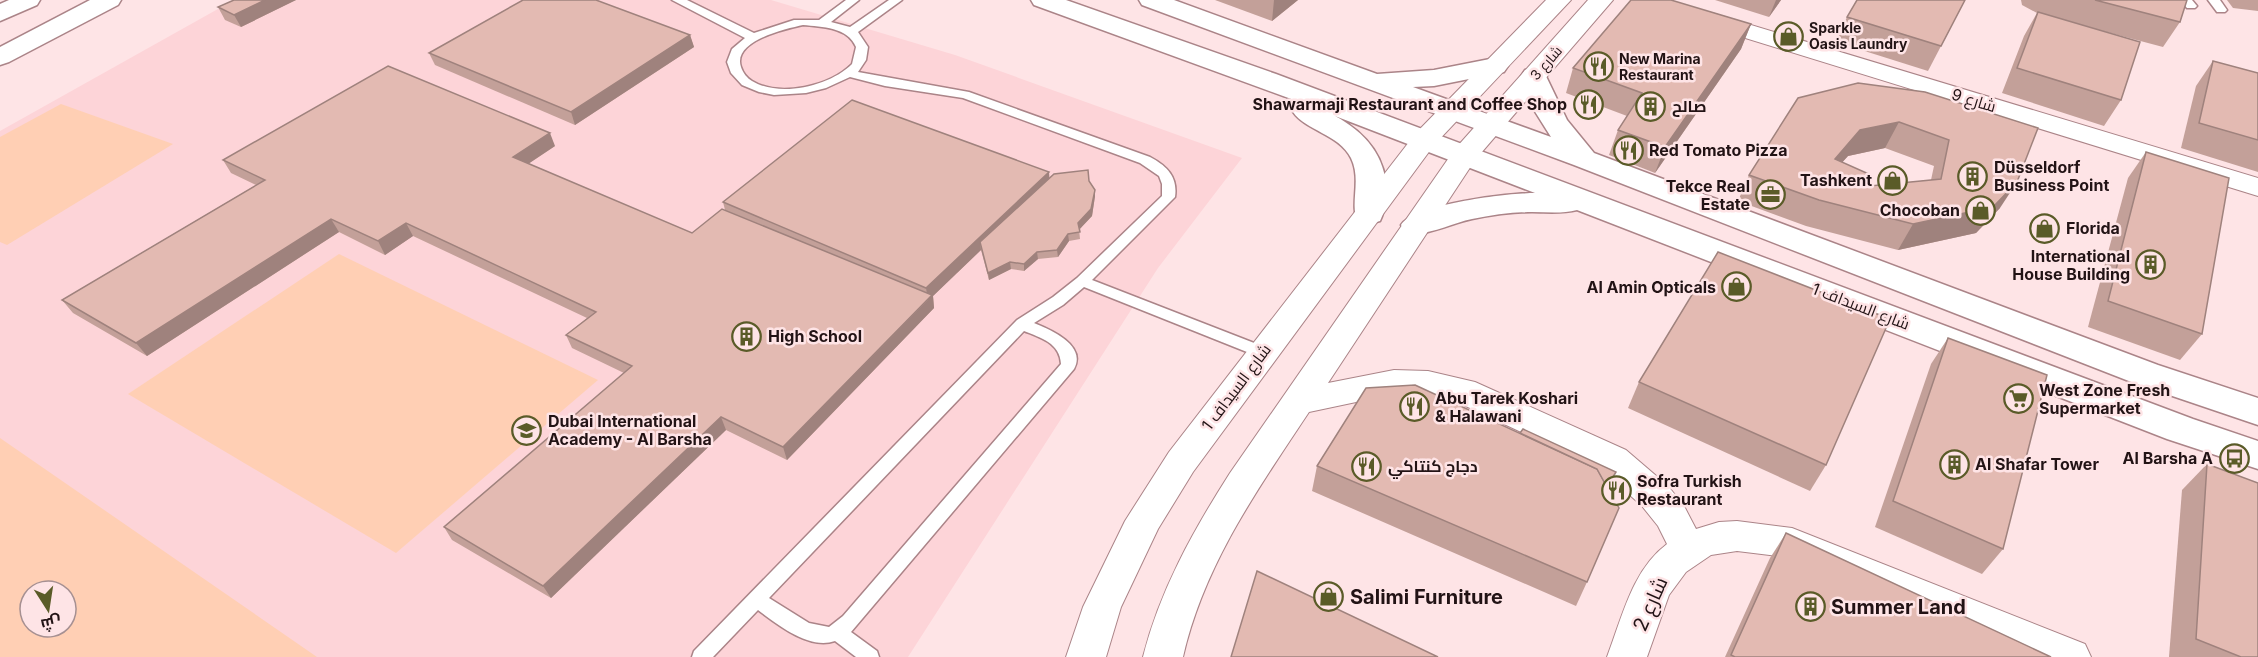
<svg xmlns="http://www.w3.org/2000/svg" width="2258" height="657" viewBox="0 0 2258 657" font-family="Inter,Cairo,sans-serif">
	<style>
		.built { fill: #fdd4d8; fill-rule: evenodd }
		.green { fill: #ffcfb4; fill-rule: evenodd }
		.lines { fill: none; stroke-linecap: round; stroke-linejoin: round }
		.lane-casing { stroke: #ab8488; stroke-width: 3 }
		.street-casing { stroke: #ab8488; stroke-width: 2 }
		.secondary-casing { stroke: #ab8488; stroke-width: 3 }
		.lane { fill: #fff; fill-rule: evenodd }
		.street { fill: #fff; fill-rule: evenodd }
		.secondary { fill: #fff; fill-rule: evenodd }
		.wall { fill: #c3a099; fill-rule: evenodd }
		.shaded-wall { fill: #9f827d }
		.building { fill: #e3bab2; stroke: #9f827d; stroke-width: 1.5; fill-rule: evenodd }
		.labels { text-anchor: middle; stroke-width: 5; stroke-linejoin: round; paint-order: stroke }
		.far-poi-label { font-size: 14px; font-weight: bold; fill: #221315; stroke: #fee4e6; text-anchor: start }
		.far-street-label { font-size: 14px; fill: #221315; stroke: #fee4e6 }
		.street-label { font-size: 16px; fill: #221315; stroke: #fee4e6 }
		.poi-label { font-size: 16px; font-weight: bold; fill: #221315; stroke: #fee4e6; text-anchor: start }
		.near-poi-label { font-size: 20px; font-weight: bold; fill: #221315; stroke: #fee4e6; text-anchor: start }
		.near-street-label { font-size: 20px; fill: #221315; stroke: #fee4e6 }
	</style>
	<rect width="100%" height="100%" fill="#fee4e6"/>
	<path class="built" d="M 234,0 L 771,0 L 955,55 L 1242,158 L 1158,268 L 908,657 L 0,657 L 0,131 ZM 30,591 L 66,591 L 66,627 L 30,627 Z"/>
	<g class="green">
		<polygon points="61,104 173,144 7,245 0,242 0,137"/>
		<polygon points="339,254 598,380 396,553 128,394"/>
		<path d="M 0,438 L 317,657 L 0,657 ZM 30,591 L 66,591 L 66,627 L 30,627 Z"/>
	</g>
	<g class="lines">
		<defs>
			<g id="lane">
				<path d="M 672,0 L 687,0 L 754,33 L 794,20 L 819,20 L 846,0 L 859,0 L 831,22 L 850,27 L 889,0 L 902,0 L 858,32 L 868,47 L 866,60 L 858,72 L 969,92 L 1150,157 C 1167,166 1178,177 1175,197 L 1092,280 L 1267,348 L 1270,352 L 1267,356 L 1257,356 L 1084,287 L 1063,305 L 1034,323 C 1051,330 1087,345 1074,369 L 851,632 L 877,651 L 879,657 L 856,657 L 835,641 C 809,650 778,625 758,610 L 713,657 L 692,657 L 694,651 L 1017,320 L 1053,297 L 1077,278 L 1162,196 L 1162,184 L 1159,176 L 1140,163 L 963,98 L 885,86 L 850,77 L 826,88 L 806,93 L 774,95 L 759,92 L 742,85 L 731,73 L 727,62 L 732,49 L 745,38 ZM 803,25 C 822,27 848,27 856,47 L 852,64 C 830,86 780,98 752,81 C 747,78 743,73 741,67 C 732,41 785,29 803,25 ZM 1024,331 C 1041,338 1060,343 1061,364 L 843,616 L 829,627 L 809,623 L 769,598 Z"/>
				<polygon points="2180,0 2192,0 2197,6 2195,8 2187,8"/>
				<polygon points="2208,0 2220,0 2227,10 2225,12 2217,12"/>
			</g>
			<g id="street">
				<polygon points="1546,0 1571,0 1434,145 1193,472 1158,529 1121,607 1106,657 1066,657 1083,607 1125,521 1169,452 1416,133"/>
				<path d="M 1588,0 L 1613,0 L 1475,160 L 1328,383 L 1394,370 L 1428,371 L 1475,382 L 1626,450 L 1668,486 L 1684,506 L 1696,529 L 1719,522 L 1737,521 L 1792,528 L 2085,644 L 2091,657 L 2027,657 L 1787,557 L 1737,551 L 1711,555 L 1686,572 L 1669,595 L 1647,657 L 1607,657 C 1622,618 1632,570 1667,544 L 1658,526 L 1642,506 L 1602,470 L 1455,401 L 1428,395 L 1394,394 L 1309,412 C 1257,490 1204,565 1183,657 L 1143,657 C 1160,590 1193,531 1230,473 L 1455,149 Z"/>
				<polygon points="1708,12 2258,178 2258,196 1700,24 1696,19 1700,14"/>
			</g>
			<g id="secondary">
				<polygon points="9,0 40,0 37,5 0,21 0,4"/>
				<polygon points="90,0 121,0 118,5 9,62 0,65 0,47"/>
				<path d="M 1031,0 L 1066,0 L 1276,74 L 2193,419 L 2258,441 L 2258,469 L 2167,439 L 1577,210 C 1562,214 1547,212 1532,212 C 1512,212 1492,215 1472,219 C 1451,223 1426,238 1405,232 L 1401,225 C 1414,204 1509,193 1535,193 L 1335,116 C 1367,133 1389,160 1386,198 C 1385,207 1384,213 1380,221 L 1369,224 L 1358,221 C 1349,206 1362,180 1351,158 C 1339,134 1306,131 1293,112 L 1297,106 L 1305,104 L 1034,5 Z"/>
				<polygon points="1139,0 1174,0 1377,74 1434,70 1495,58 1504,60 1508,66 1504,72 1434,86 1413,87 1551,137 1534,110 1521,76 1525,70 1534,68 1543,70 1567,120 1594,153 2158,365 2258,398 2258,425 2134,383 1574,165 1142,5"/>
			</g>
		</defs>
		<use href="#lane" class="lane-casing"/>
		<use href="#street" class="street-casing"/>
		<use href="#secondary" class="secondary-casing"/>
		<use href="#lane" class="lane"/>
		<use href="#street" class="street"/>
		<use href="#secondary" class="secondary"/>
	</g>
	<g class="wall">
		<polygon points="234,0 296,0 241,27 225,20 218,7"/>
		<polygon points="1215,0 1298,0 1272,21"/>
		<polygon points="1715,0 1781,0 1769,17"/>
		<polygon points="1965,0 1928,71 1836,42 1847,17"/>
		<polygon points="2021,0 2187,0 2180,22 2163,47 2084,26 2121,100 2104,126 2002,93 2024,36 2037,13 2022,5"/>
		<polygon points="2227,0 2258,0 2258,11 2233,8"/>
		<polygon points="1751,24 1741,49 1655,173 1609,155 1618,130 1627,116 1566,93 1573,68"/>
		<polygon points="690,35 694,47 575,125 435,65 429,53"/>
		<polygon points="2213,61 2258,73 2258,172 2181,148 2196,86"/>
		<path d="M 1925,92 L 2000,208 L 1976,233 L 1898,250 L 1806,226 L 1738,201 L 1749,175 ZM 1885,148 L 1934,166 L 1931,180 L 1870,186 L 1842,162 L 1848,156 Z"/>
		<polygon points="555,146 528,164 692,233 725,210 723,202 1049,178 1089,181 1095,190 1095,196 1092,216 1079,229 1080,239 1069,241 1058,257 1038,259 1024,271 1011,269 989,280 981,250 933,296 934,308 787,460 726,430 551,598 452,540 444,527 624,373 572,348 566,335 587,318 413,236 385,255 339,232 147,356 73,313 62,300 256,185 231,173 223,160"/>
		<polygon points="2146,152 2202,334 2180,360 2088,327 2128,178"/>
		<polygon points="1948,338 2003,549 1982,574 1875,527 1931,364"/>
		<polygon points="1639,382 1826,465 1810,491 1628,408"/>
		<polygon points="1520,433 1616,472 1608,488 1587,582 1576,606 1312,491 1317,466"/>
		<polygon points="2207,464 2258,657 2169,657 2182,490"/>
		<polygon points="1786,533 2051,657 1725,657 1770,558"/>
	</g>
	<g class="shaded-wall">
		<polygon points="265,0 296,0 241,27 234,15"/>
		<polygon points="1274,0 1298,0 1272,21"/>
		<polygon points="1776,0 1781,0 1769,17"/>
		<polygon points="1751,24 1741,49 1655,173 1665,147"/>
		<polygon points="690,35 694,47 575,125 571,112"/>
		<polygon points="1899,122 1885,148 1848,156 1822,185 1835,159 1860,130"/>
		<polygon points="550,133 555,146 519,170 513,157"/>
		<polygon points="1049,172 1050,185 980,242 981,250 933,296 934,308 787,460 783,447 928,300 926,288"/>
		<polygon points="2017,182 2000,208 1976,233 1898,250 1913,224"/>
		<polygon points="1095,190 1095,196 1092,216 1079,230 1078,223"/>
		<polygon points="331,219 339,232 147,356 136,343"/>
		<polygon points="406,223 413,236 385,255 378,241"/>
		<polygon points="1068,234 1069,241 1058,257 1057,250"/>
		<polygon points="1037,252 1038,259 1024,271 1024,264"/>
		<polygon points="1010,262 1011,269 989,280 988,273"/>
		<polygon points="721,417 726,430 551,598 543,586"/>
	</g>
	<g class="building">
		<polygon points="234,0 265,0 234,15 218,7"/>
		<polygon points="523,0 596,0 690,35 571,112 429,53"/>
		<polygon points="1631,0 1671,0 1751,24 1665,147 1618,130 1642,93 1573,68"/>
		<polygon points="1857,0 1965,0 1941,46 1847,17"/>
		<polygon points="2095,0 2187,0 2180,22"/>
		<polygon points="2038,12 2140,42 2121,100 2017,68"/>
		<polygon points="2213,61 2258,73 2258,140 2199,123"/>
		<polygon points="388,66 550,133 513,157 692,233 722,209 932,295 783,447 721,417 543,586 444,527 632,366 566,335 596,312 406,223 378,241 331,219 136,343 62,300 265,180 223,160"/>
		<path d="M 1858,83 L 1925,92 L 2038,128 L 2017,182 L 1993,207 L 1913,224 L 1819,200 L 1749,175 L 1798,98 ZM 1899,122 L 1949,140 L 1941,179 L 1870,186 L 1871,175 L 1835,159 L 1860,130 Z"/>
		<polygon points="852,100 1049,172 926,288 723,202"/>
		<polygon points="2146,152 2229,178 2202,334 2108,301"/>
		<polygon points="1088,170 1089,181 1095,190 1091,209 1078,223 1080,232 1068,234 1057,250 1037,252 1024,264 1010,262 988,273 980,242 1054,174"/>
		<polygon points="1718,252 1890,319 1826,465 1639,382"/>
		<polygon points="1948,338 2047,375 2003,549 1893,501"/>
		<polygon points="1415,385 1597,469 1619,508 1587,582 1317,466 1366,388"/>
		<polygon points="1523,429 1616,472 1607,487 1597,469 1520,433"/>
		<polygon points="2207,464 2258,483 2258,657 2241,657 2196,639"/>
		<polygon points="1786,533 2051,657 1735,657 1731,655"/>
		<polygon points="1257,571 1438,657 1231,657"/>
	</g>
	<defs>
		<symbol id="shop-ring" viewBox="-11 -11 22 22"><circle r="9.5" fill="#fee4e6" stroke="#5a5b28" stroke-width="1.5"/><path d="M-5-2.5h2.3a2.7 3.5 0 0 1 5.4 0H5L5.5 6h-11ZM-1.5-2.5h3a1.5 2.3 0 0 0-3 0Z" fill="#5a5b28"/></symbol>
		<symbol id="restaurant-ring" viewBox="-11 -11 22 22"><circle r="9.5" fill="#fee4e6" stroke="#5a5b28" stroke-width="1.5"/><path d="M-5-6h1v4h1v-4h1v4h1v-4h1v5L-1.5 .5V6h-2V.5L-5-1ZM5-6V6H3V1.5H1.5Q1.5-4 5-6Z" fill="#5a5b28"/></symbol>
		<symbol id="building-ring" viewBox="-11 -11 22 22"><circle r="9.5" fill="#fee4e6" stroke="#5a5b28" stroke-width="1.5"/><path d="M-4-6H4V6H1V3H-1V6H-4ZM-2.5-4.3h1.7v1.8h-1.7ZM.8-4.3h1.7v1.8H.8ZM-2.5-1h1.7V.8h-1.7ZM.8-1h1.7V.8H.8Z" fill="#5a5b28"/></symbol>
		<symbol id="office-ring" viewBox="-11 -11 22 22"><circle r="9.5" fill="#fee4e6" stroke="#5a5b28" stroke-width="1.5"/><path d="M-6-3h4V-5.5h4V-3h4V5H-6ZM-1-4.5V-3h2v-1.5ZM-6 0V1H6V0Z" fill="#5a5b28"/></symbol>
		<symbol id="supermarket-ring" viewBox="-11 -11 22 22"><circle r="9.5" fill="#fee4e6" stroke="#5a5b28" stroke-width="1.5"/><path d="M-6-5.5h2.5l.6 2H6L4.5 2H-2.5L-4.4-4H-6ZM-1.5 3.2a1.3 1.3 0 1 0 .1 0ZM3 3.2a1.3 1.3 0 1 0 .1 0Z" fill="#5a5b28"/></symbol>
		<symbol id="school-ring" viewBox="-11 -11 22 22"><circle r="9.5" fill="#fee4e6" stroke="#5a5b28" stroke-width="1.5"/><path d="M0-5L7-2L0 1L-7-2ZM-4 1L0 2.5L4 1V4Q0 6-4 4Z" fill="#5a5b28"/></symbol>
		<symbol id="bus-ring" viewBox="-11 -11 22 22"><circle r="9.5" fill="#fee4e6" stroke="#5a5b28" stroke-width="1.5"/><path d="M-5-6H5V4H4V6H2V4H-2V6H-4V4H-5ZM-3.5-4V0h7V-4ZM-3.5 1.2v1.5H-2V1.2ZM2 1.2v1.5H3.5V1.2Z" fill="#5a5b28"/></symbol>
	</defs>
	<g fill-rule="evenodd">
		<use href="#shop-ring" x="1772" y="20" width="33" height="33"/>
		<use href="#restaurant-ring" x="1582" y="50" width="33" height="33"/>
		<use href="#restaurant-ring" x="1572" y="88" width="33" height="33"/>
		<use href="#building-ring" x="1634" y="90" width="33" height="33"/>
		<use href="#restaurant-ring" x="1612" y="134" width="33" height="33"/>
		<use href="#building-ring" x="1956" y="160" width="33" height="33"/>
		<use href="#shop-ring" x="1876" y="164" width="33" height="33"/>
		<use href="#office-ring" x="1754" y="178" width="33" height="33"/>
		<use href="#shop-ring" x="1964" y="194" width="33" height="33"/>
		<use href="#shop-ring" x="2028" y="212" width="33" height="33"/>
		<use href="#building-ring" x="2134" y="248" width="33" height="33"/>
		<use href="#shop-ring" x="1720" y="270" width="33" height="33"/>
		<use href="#building-ring" x="730" y="320" width="33" height="33"/>
		<use href="#supermarket-ring" x="2002" y="382" width="33" height="33"/>
		<use href="#restaurant-ring" x="1398" y="390" width="33" height="33"/>
		<use href="#school-ring" x="510" y="414" width="33" height="33"/>
		<use href="#bus-ring" x="2218" y="442" width="33" height="33"/>
		<use href="#building-ring" x="1938" y="448" width="33" height="33"/>
		<use href="#restaurant-ring" x="1350" y="450" width="33" height="33"/>
		<use href="#restaurant-ring" x="1600" y="474" width="33" height="33"/>
		<use href="#shop-ring" x="1312" y="580" width="33" height="33"/>
		<use href="#building-ring" x="1794" y="590" width="33" height="33"/>
	</g>
	<g class="labels">
		<g class="far-poi-label">
			<text x="1809" y="33">Sparkle<tspan x="1809" dy="16">Oasis Laundry</tspan></text>
			<text x="1619" y="64">New Marina<tspan x="1619" dy="16">Restaurant</tspan></text>
		</g>
		<g class="far-street-label">
			<text transform="translate(1546 63) rotate(-49)" y="5">شارع 3</text>
		</g>
		<g class="street-label">
			<text transform="translate(1974 100) rotate(17)" y="6">شارع 9</text>
			<text transform="translate(1861 306) rotate(21)" y="6">شارع السيداف 1</text>
			<text transform="translate(1236 387) rotate(-53)" y="6">شارع السيداف 1</text>
		</g>
		<g class="poi-label">
			<text x="1567" y="110" text-anchor="end">Shawarmaji Restaurant and Coffee Shop</text>
			<text x="1672" y="112">صالح</text>
			<text x="1649" y="156">Red Tomato Pizza</text>
			<text x="1994" y="173">Düsseldorf<tspan x="1994" dy="18">Business Point</tspan></text>
			<text x="1872" y="186" text-anchor="end">Tashkent</text>
			<text x="1750" y="192" text-anchor="end">Tekce Real<tspan x="1750" dy="18">Estate</tspan></text>
			<text x="1960" y="216" text-anchor="end">Chocoban</text>
			<text x="2066" y="234">Florida</text>
			<text x="2130" y="262" text-anchor="end">International<tspan x="2130" dy="18">House Building</tspan></text>
			<text x="1716" y="293" text-anchor="end">Al Amin Opticals</text>
			<text x="768" y="342">High School</text>
			<text x="2039" y="396">West Zone Fresh<tspan x="2039" dy="18">Supermarket</tspan></text>
			<text x="1435" y="404">Abu Tarek Koshari<tspan x="1435" dy="18">&amp; Halawani</tspan></text>
			<text x="548" y="427">Dubai International<tspan x="548" dy="18">Academy - Al Barsha</tspan></text>
			<text x="2213" y="464" text-anchor="end">Al Barsha A</text>
			<text x="1975" y="470">Al Shafar Tower</text>
			<text x="1388" y="472">دجاج كنتاكي</text>
			<text x="1637" y="487">Sofra Turkish<tspan x="1637" dy="18">Restaurant</tspan></text>
		</g>
		<g class="near-poi-label">
			<text x="1350" y="604">Salimi Furniture</text>
			<text x="1831" y="614">Summer Land</text>
		</g>
		<g class="near-street-label">
			<text transform="translate(1650 604) rotate(-66)" y="7">شارع 2</text>
		</g>
	</g>
	<g transform="translate(48 609) rotate(168)"><circle r="28" fill="#fee4e6" stroke="#a69092" stroke-width="1.5"/>
	<path d="M0-4.5L10 22L0 15L-10 22Z" fill="#5a5b28"/>
	<text y="-9" font-size="16" font-weight="bold" text-anchor="middle" fill="#221315">ش</text>
	</g>
</svg>
